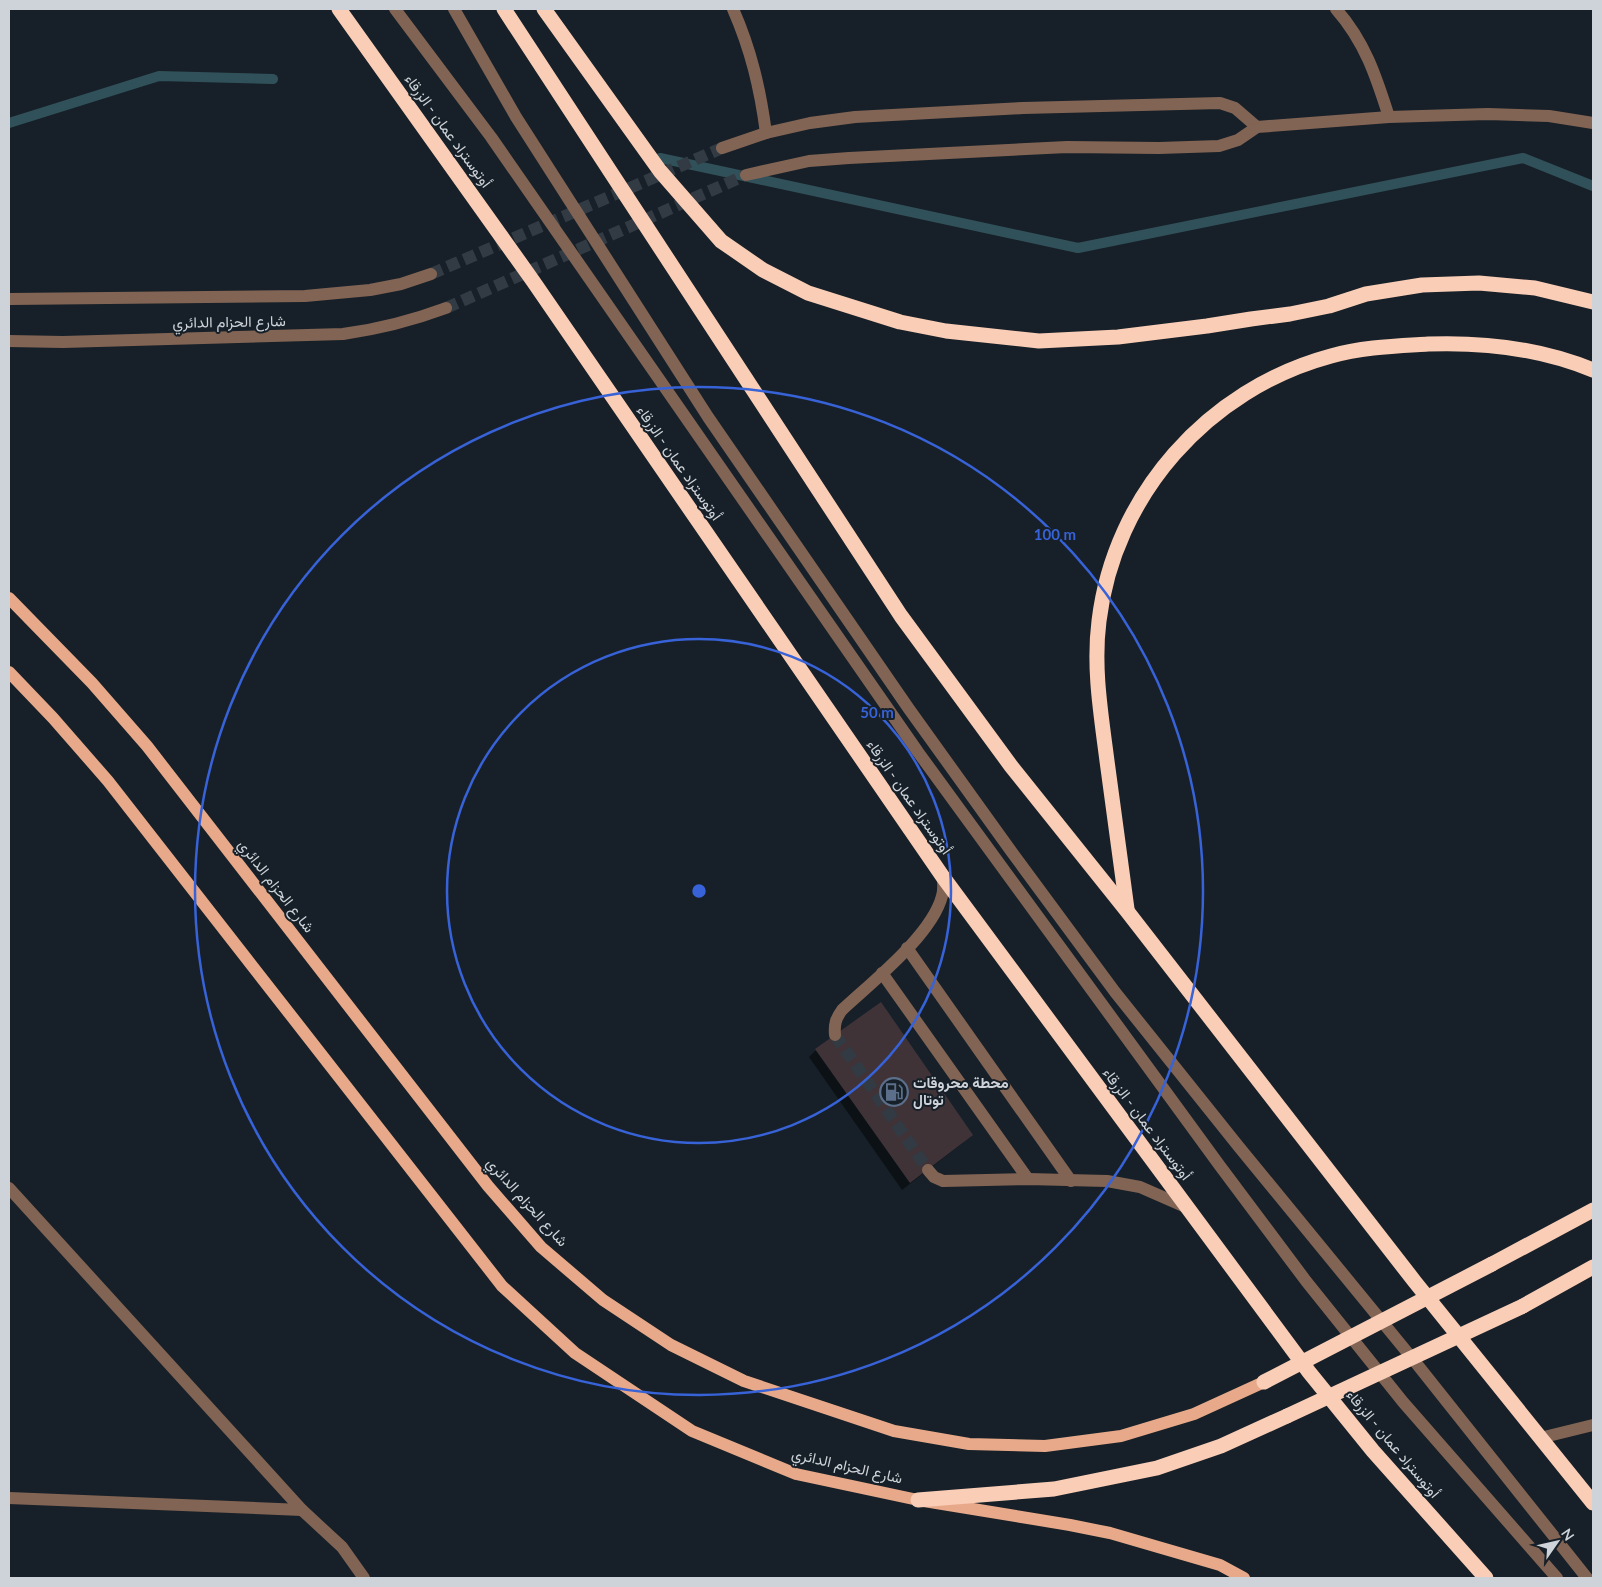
<svg xmlns="http://www.w3.org/2000/svg" width="1602" height="1587" viewBox="0 0 1602 1587" font-family="Lato,Vazirmatn,sans-serif">
	<style>
		.shadow { fill: #0007 }
		.lines { fill: none; stroke-linecap: round; stroke-linejoin: round }
		.stream { stroke: #31515a; stroke-width: 10 }
		.building { fill: #3f3338 }
		.minor-tunnel { stroke: #323b43; stroke-width: 12; stroke-dasharray: 12 6; stroke-linecap: butt }
		.minor { stroke: #826454; stroke-width: 12 }
		.major { stroke: #e7a989; stroke-width: 12 }
		.highway { stroke: #facdb6; stroke-width: 15 }
		.highway-bridge { stroke: #facdb6; stroke-width: 15 }
		.ring { fill: none; stroke: #3762d8; stroke-width: 2.5 }
		.labels { text-anchor: middle; stroke-width: 4; stroke-linejoin: round; paint-order: stroke }
		.street-label { font-size: 15px; fill: #cdd3d9; stroke: #172028 }
		.poi-label { font-size: 15px; font-weight: bold; fill: #cdd3d9; stroke: #172028; text-anchor: start }
		.centre { fill: #3762d8; stroke: #172028; stroke-width: 2.5 }
		.ring-label { font-size: 15px; text-anchor: middle; font-weight: bold; fill: #3762d8; stroke: #172028; stroke-width: 4; stroke-linejoin: round; paint-order: stroke }
	</style>
	<rect width="100%" height="100%" fill="#172028"/>
	<polygon class="shadow" points="816,1050 964,1142 902,1190 809,1057"/>
	<g class="lines">
		<g class="stream">
			<polyline points="9,123 159,76 273,79"/>
			<polyline points="660,158 1078,248 1523,158 1593,186"/>
		</g>
	</g>
	<polygon class="building" points="881,1002 973,1135 910,1183 815,1049"/>
	<g class="lines">
		<g class="minor-tunnel">
			<polyline points="431,274 722,148"/>
			<polyline points="446,308 746,175"/>
			<polyline points="835,1035 928,1170"/>
		</g>
		<g class="minor">
			<polyline points="395,9 491,137 918,752 1220,1166 1306,1281 1403,1402 1557,1578"/>
			<polyline points="454,9 516,117 708,417 909,709 1011,851 1115,992 1239,1147 1416,1363 1587,1578"/>
			<path d="M 733,9 C 751,50 760,88 766,133"/>
			<path d="M 1336,9 C 1365,42 1376,76 1389,117"/>
			<polyline points="722,148 766,133 810,123 855,117 1023,108 1220,103 1235,108 1257,127"/>
			<polyline points="746,175 809,161 849,158 1067,147 1159,148 1219,146 1238,140 1257,127 1389,117 1488,114 1549,116 1593,123"/>
			<polyline points="9,299 305,296 370,290 401,284 431,274"/>
			<path d="M 9,341 L 63,342 L 343,334 C 379,329 411,321 446,308"/>
			<polyline points="907,948 1071,1181"/>
			<polyline points="882,973 1028,1179"/>
			<path d="M 835,1035 C 834,1024 836,1018 842,1010 C 872,982 932,935 942,896 C 944,890 943,883 943,877"/>
			<polyline points="928,1170 934,1177 943,1181 1028,1179 1107,1181 1140,1187 1188,1208"/>
			<polyline points="9,1188 302,1510 342,1547 364,1578"/>
			<polyline points="1540,1438 1593,1425"/>
			<polyline points="9,1498 302,1510"/>
		</g>
		<g class="major">
			<polyline points="9,598 92,683 147,746 488,1186 541,1247 603,1300 671,1345 744,1381 894,1431 969,1444 1045,1446 1121,1436 1194,1414 1264,1382"/>
			<polyline points="9,672 53,718 108,781 502,1286 575,1353 692,1431 796,1474 918,1500 1070,1525 1110,1533 1220,1565 1244,1578"/>
		</g>
		<g class="highway">
			<polyline points="339,9 533,281 943,877 1309,1372 1373,1451 1486,1578"/>
			<polyline points="504,9 901,616 1011,766 1127,911 1415,1282 1593,1503"/>
			<polyline points="544,9 660,171 721,241 763,270 808,293 900,322 946,331 1039,341 1118,337 1207,326 1251,319 1290,314 1329,306 1366,294 1422,285 1479,283 1535,288 1593,302"/>
			<path d="M 1127,909 C 1120,860 1114,810 1107,761 C 1101,714 1093,668 1099,621 C 1114,495 1208,389 1331,356 C 1362,347 1396,346 1428,344 C 1483,342 1542,349 1593,370"/>
			<polyline points="1492,1264 1593,1210"/>
			<polyline points="1523,1306 1593,1267"/>
			<polyline points="918,1500 1054,1489 1157,1468 1221,1446 1287,1416"/>
		</g>
		<g class="highway-bridge">
			<polyline points="1264,1382 1492,1264"/>
			<polyline points="1287,1416 1523,1306"/>
		</g>
	</g>
	<g class="ring">
		<circle cx="699" cy="891" r="252"/>
		<circle cx="699" cy="891" r="504"/>
	</g>
	<defs>
		<symbol id="fuel-ring" viewBox="-11 -11 22 22"><circle r="9.5" fill="#172028" stroke="#5c6f8a" stroke-width="1.5"/><path d="M-5.5-6h7V0h2V4h1.3V-2.5L3-4.5l.8-.8L6-3V5H2.5V1h-1V6h-7ZM-4.2-4.7v3.2H.2V-4.7Z" fill="#5c6f8a"/></symbol>
	</defs>
	<g fill-rule="evenodd">
		<use href="#fuel-ring" x="878" y="1076" width="32" height="32"/>
	</g>
	<g class="labels">
		<g class="street-label">
			<text transform="translate(448 131) rotate(54)" y="5">أوتوستراد عمان - الزرقاء</text>
			<text transform="translate(229 322) rotate(-1)" y="5">شارع الحزام الدائري</text>
			<text transform="translate(679 463) rotate(55)" y="5">أوتوستراد عمان - الزرقاء</text>
			<text transform="translate(909 797) rotate(55)" y="5">أوتوستراد عمان - الزرقاء</text>
			<text transform="translate(276 886) rotate(52)" y="5">شارع الحزام الدائري</text>
			<text transform="translate(1147 1124) rotate(53)" y="5">أوتوستراد عمان - الزرقاء</text>
			<text transform="translate(527 1202) rotate(48)" y="5">شارع الحزام الدائري</text>
			<text transform="translate(1393 1444) rotate(50)" y="5">أوتوستراد عمان - الزرقاء</text>
			<text transform="translate(847 1466) rotate(13)" y="5">شارع الحزام الدائري</text>
		</g>
		<g class="poi-label">
			<text x="913" y="1088">محطة محروقات<tspan x="913" dy="17">توتال</tspan></text>
		</g>
	</g>
	<circle cx="699" cy="891" r="8" class="centre"/>
	<g class="ring-label">
		<text x="1055" y="540">100 m</text>
		<text x="877" y="718">50 m</text>
	</g>
	<rect width="1602" height="1587" fill="none" stroke="#cdd3d9" stroke-width="20"/>
	<g transform="translate(1557 1542) rotate(56)" stroke="#172028" stroke-width="4" paint-order="stroke">
	<path d="M0-4L9 19L0 12L-9 19Z" fill="#cdd3d9"/>
	<text y="-8" font-size="14" font-weight="bold" text-anchor="middle" fill="#cdd3d9">N</text>
	</g>
</svg>
